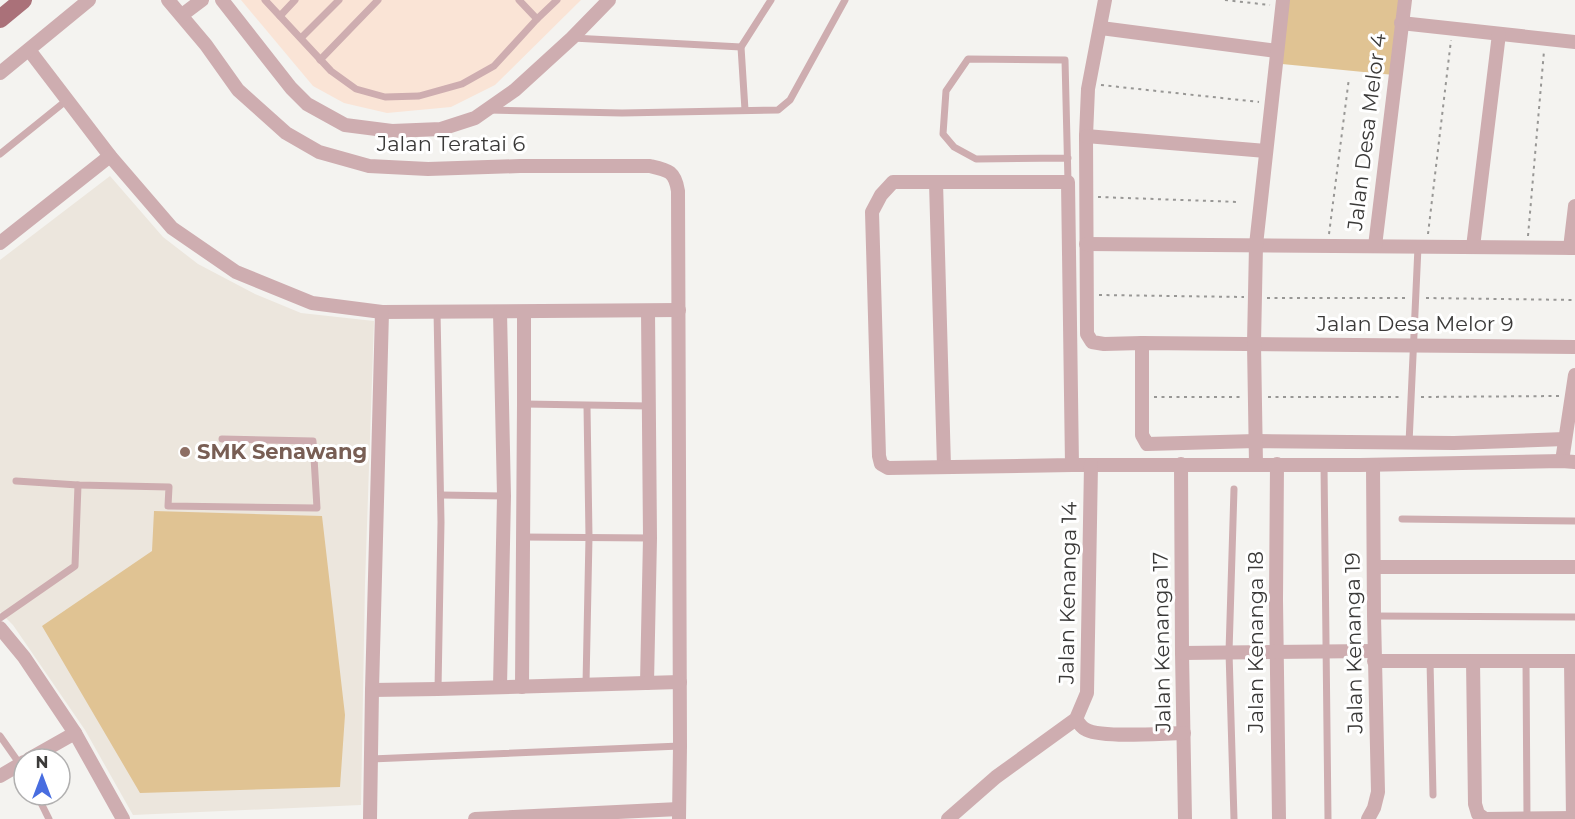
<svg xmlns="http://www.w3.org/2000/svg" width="1575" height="819" viewBox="0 0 1575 819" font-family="Montserrat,sans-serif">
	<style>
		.commercial { fill: #fae4d6 }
		.built { fill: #ece6dd }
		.green { fill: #e0c393 }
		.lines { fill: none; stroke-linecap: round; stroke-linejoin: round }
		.path { stroke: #989795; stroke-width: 2; stroke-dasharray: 3 4.5; stroke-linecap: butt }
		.lane { stroke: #ceadb0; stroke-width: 7 }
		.street { stroke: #ceadb0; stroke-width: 14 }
		.primary { stroke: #aa7179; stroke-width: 18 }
		.education-dot { fill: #8d6e63; stroke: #fff; stroke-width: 2 }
		.labels { text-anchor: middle; stroke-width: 6; stroke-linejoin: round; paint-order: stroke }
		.street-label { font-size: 21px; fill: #3b3a39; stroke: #fff }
		.education-label { font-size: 21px; font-weight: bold; fill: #785e54; stroke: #fff; text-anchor: start }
	</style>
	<rect width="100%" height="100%" fill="#f4f3f0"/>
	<polygon class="commercial" points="241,0 581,0 495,85 451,107 387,113 344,103 313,86"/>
	<polygon class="built" points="110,176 163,237 198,264 255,294 301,313 374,321 365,584 361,805 133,815 85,730 13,625 0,612 0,260"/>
	<g class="green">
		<polygon points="1288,0 1406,0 1394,75 1282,64"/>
		<polygon points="154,511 322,516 345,715 340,787 140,793 42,626 152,551"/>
	</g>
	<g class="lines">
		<g class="path">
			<polyline points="1225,0 1270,5"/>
			<polyline points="1101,85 1259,102"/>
			<polyline points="1098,197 1239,202"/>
			<polyline points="1329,234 1349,78"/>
			<polyline points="1428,234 1451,40"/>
			<polyline points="1528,236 1544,51"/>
			<polyline points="1099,295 1244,297"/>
			<polyline points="1267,298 1406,298"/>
			<polyline points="1426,298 1575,300"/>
			<polyline points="1154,397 1241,397"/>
			<polyline points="1268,397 1403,397"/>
			<polyline points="1421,397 1559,396"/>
		</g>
		<g class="lane">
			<polyline points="265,0 331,71 356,89 385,97 419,96 462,84 494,66 537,19 557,0"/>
			<polyline points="519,0 537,19"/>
			<polyline points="280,16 295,0"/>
			<polyline points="301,38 339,0"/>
			<polyline points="573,38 741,47"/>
			<polyline points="320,60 378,0"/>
			<polyline points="488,110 622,113 778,110 790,100 845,0"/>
			<polyline points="745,110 741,47 771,0"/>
			<polyline points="0,154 67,100"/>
			<polyline points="1068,158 976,159 954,147 943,134 946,91 968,59 1065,60 1068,182"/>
			<polyline points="437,311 441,522 438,689"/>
			<polyline points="524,404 649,406"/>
			<polyline points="1409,443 1418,247"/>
			<polyline points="1324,465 1328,819"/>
			<polyline points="16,481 78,485 169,487 168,506 317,508 313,441 222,439"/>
			<polyline points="441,495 504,496"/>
			<polyline points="1402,519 1575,521"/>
			<polyline points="522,537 650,538"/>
			<polyline points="1374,616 1575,617"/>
			<polyline points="0,618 75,566 78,485"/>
			<polyline points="1430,661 1433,795"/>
			<polyline points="1526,661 1527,818"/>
			<polyline points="586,684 589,537 587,406"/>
			<polyline points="0,736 24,770"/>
			<polyline points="371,759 680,746"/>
			<polyline points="37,795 49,819"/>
			<polyline points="1234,819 1229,652 1234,489"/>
		</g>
		<g class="street">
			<path d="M 168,0 L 206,45 L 238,90 L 286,133 L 319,152 L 369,166 L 428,169 L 520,166 L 650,166 C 668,170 675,171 678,191 L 680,746 L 679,819"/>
			<polyline points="222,0 291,88 307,104 345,125 392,131 441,129 475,118 515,90 572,38 609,0"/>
			<polyline points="1105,0 1088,89 1086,136 1087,334 1092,342 1104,344 1142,343 1575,347"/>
			<polyline points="182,15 202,0"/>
			<polyline points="1401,23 1575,42"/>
			<polyline points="1101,28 1277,51"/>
			<polyline points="29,50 110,156 172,228 236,272 312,303 382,312 679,310"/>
			<polyline points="0,73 89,0"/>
			<polyline points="1086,136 1266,151"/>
			<polyline points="936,182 944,467"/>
			<polyline points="0,243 110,156"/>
			<polyline points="1086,244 1575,248"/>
			<polyline points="1375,246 1405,0"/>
			<polyline points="1473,247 1499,34"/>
			<polyline points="1570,248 1575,206"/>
			<polyline points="1142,343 1142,435 1147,444 1256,441 1454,443 1565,439"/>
			<polyline points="1562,461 1575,375"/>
			<polyline points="1181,464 1182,653 1185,819"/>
			<polyline points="1256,464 1254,344 1256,245 1283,0"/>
			<polyline points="1277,464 1276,600 1279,819"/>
			<polyline points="1072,465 1068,182 893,182 881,195 872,212 879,456 881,464 888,468 1072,465 1360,465 1562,461 1575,462"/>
			<polyline points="1374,567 1575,567"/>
			<polyline points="0,628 24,657 75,733"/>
			<polyline points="1182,653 1374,651"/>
			<polyline points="1374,661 1575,661"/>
			<polyline points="1473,661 1475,804 1478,814 1485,819"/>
			<polyline points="1571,661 1573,818"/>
			<polyline points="647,683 650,538 648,311"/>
			<polyline points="500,687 504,496 500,312"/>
			<polyline points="522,687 524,404 524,312"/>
			<polyline points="372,690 438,689 680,682"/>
			<path d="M 1076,719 C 1078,722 1081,727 1085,729 C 1100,739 1164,733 1184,733"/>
			<polyline points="29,759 75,733 123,819"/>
			<polyline points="0,776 24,762"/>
			<polyline points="370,819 372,690 382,312"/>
			<polyline points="475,819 679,809"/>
			<polyline points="948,819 996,777 1076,719 1087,693 1091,465"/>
			<polyline points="1368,819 1374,808 1378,792 1374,616 1373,465"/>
			<polyline points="1486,819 1575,818"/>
		</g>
		<polyline class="primary" points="0,19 23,0"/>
	</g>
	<circle class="education-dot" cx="185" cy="452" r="6"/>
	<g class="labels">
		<g class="street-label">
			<text transform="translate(1367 132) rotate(-83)" y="7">Jalan Desa Melor 4</text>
			<text x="451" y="151">Jalan Teratai 6</text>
			<text x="1415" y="331">Jalan Desa Melor 9</text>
			<text transform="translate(1068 593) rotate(-89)" y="7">Jalan Kenanga 14</text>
			<text transform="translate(1162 642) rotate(-91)" y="7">Jalan Kenanga 17</text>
			<text transform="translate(1256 642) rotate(-90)" y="7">Jalan Kenanga 18</text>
			<text transform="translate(1354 643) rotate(-91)" y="7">Jalan Kenanga 19</text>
		</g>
		<g class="education-label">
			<text x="197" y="459">SMK Senawang</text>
		</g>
	</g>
	<g transform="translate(42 777)"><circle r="28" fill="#ffffff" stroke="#b1b0b0" stroke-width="1.5"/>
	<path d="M0-4.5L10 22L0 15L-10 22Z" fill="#486de0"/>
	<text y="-9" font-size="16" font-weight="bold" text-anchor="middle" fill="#3b3a39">N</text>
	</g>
</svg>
